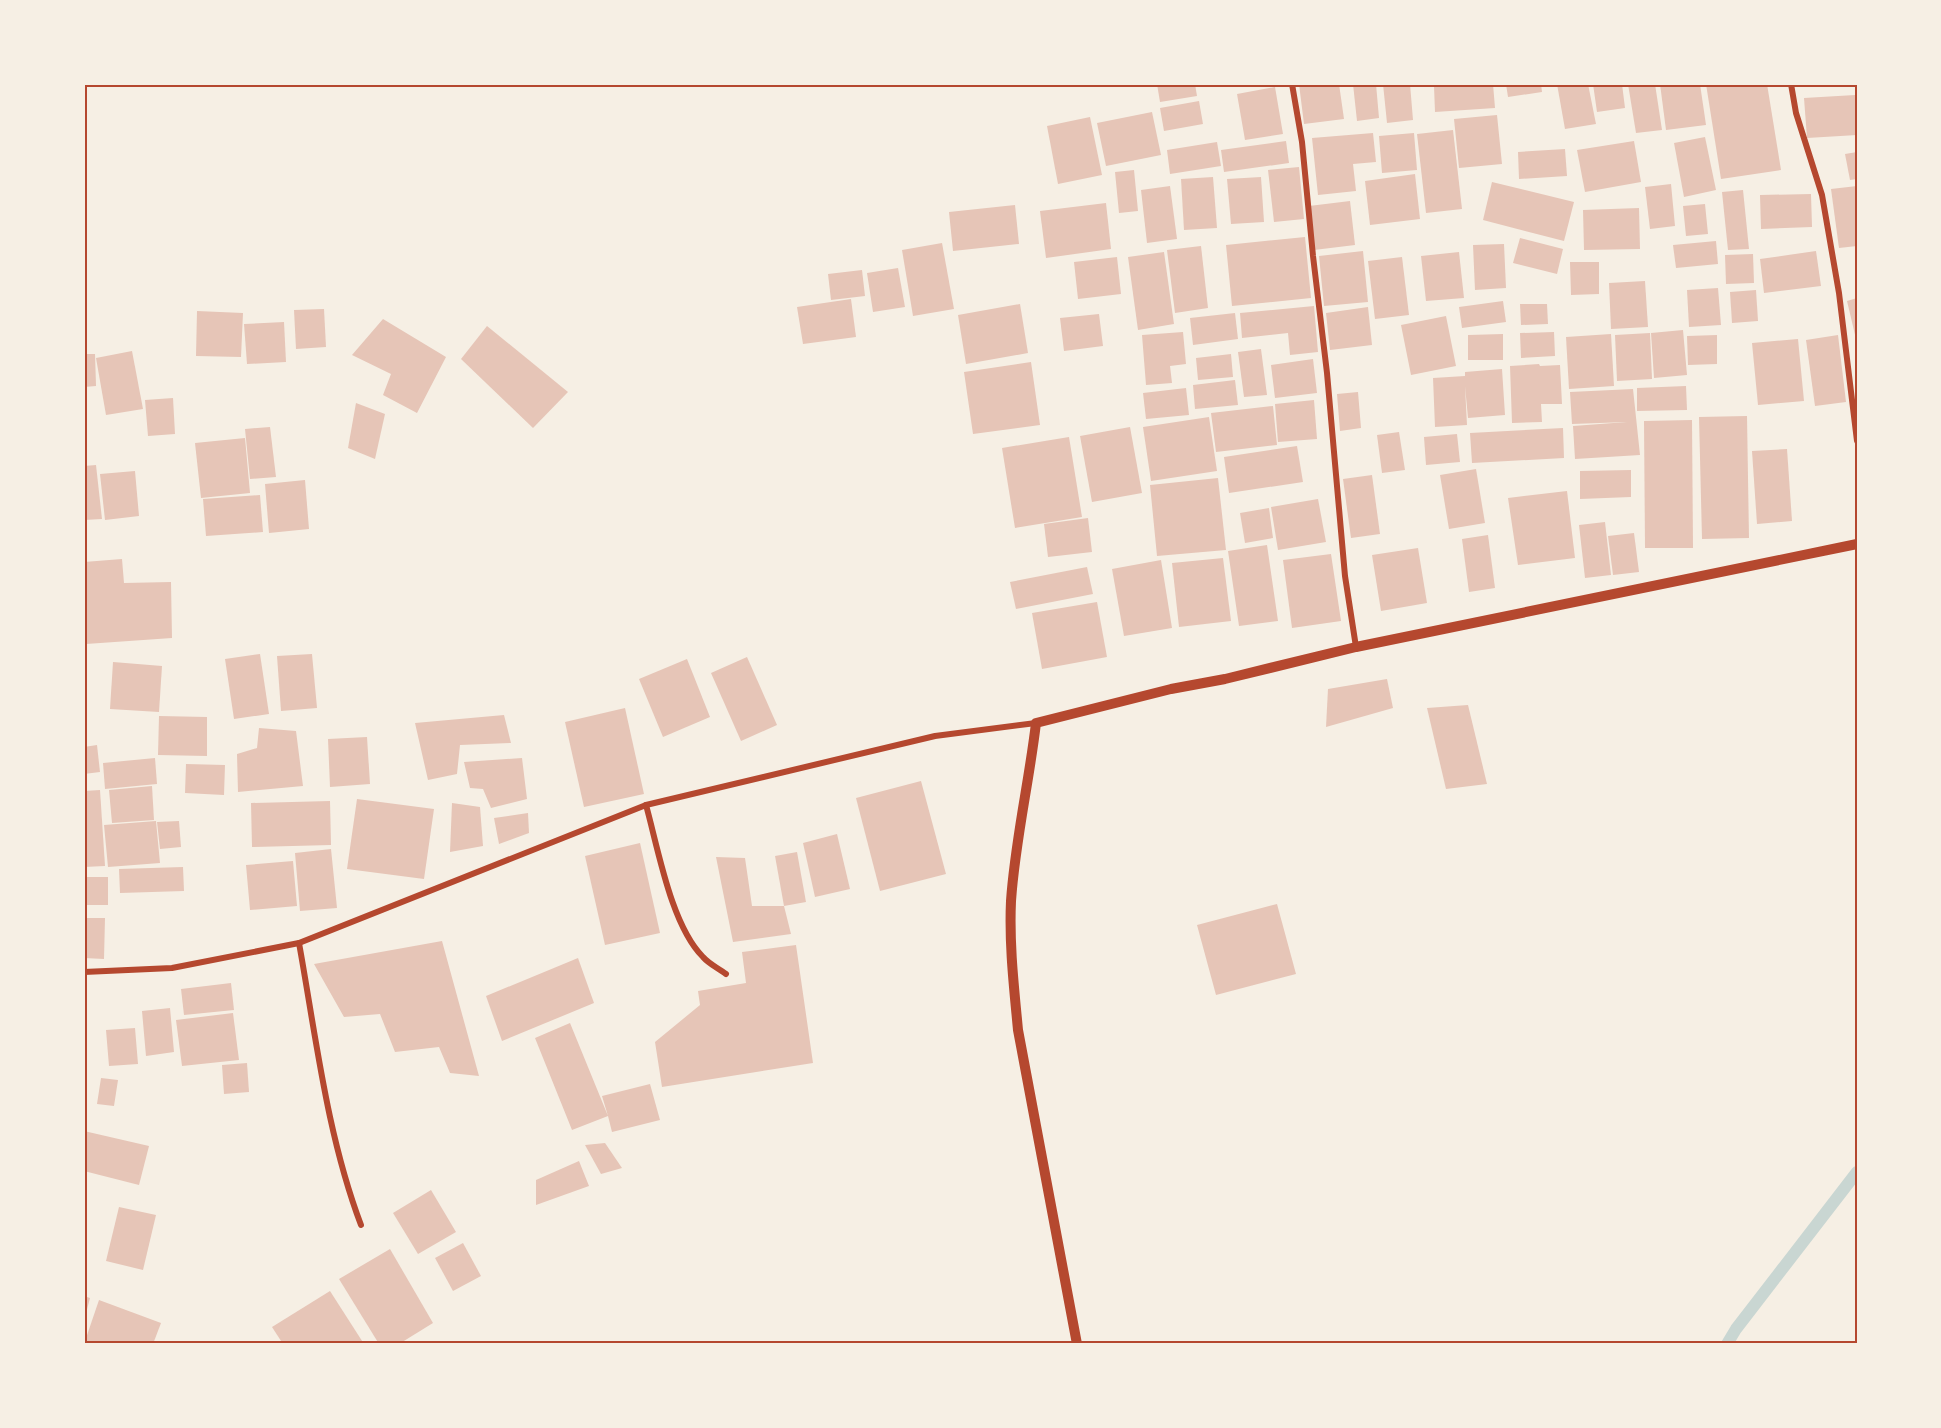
<svg xmlns="http://www.w3.org/2000/svg" width="1941" height="1428" viewBox="0 0 1941 1428" font-family="Rubik,sans-serif">
	<style>
		.lines { fill: none; stroke-linecap: round; stroke-linejoin: round }
		.stream { stroke: #c9d6d2; stroke-width: 12 }
		.building { fill: #e6c5b7 }
		.minor { stroke: #b5482f; stroke-width: 6 }
		.tertiary { stroke: #b5482f; stroke-width: 10 }
		.neatline { fill: none; stroke: #b5482f; stroke-width: 2 }
	</style>
	<rect width="100%" height="100%" fill="#f6efe4"/>
	<g class="lines">
		<polyline class="stream" points="1727,1344 1736,1329 1857,1172"/>
	</g>
	<g class="building">
		<polygon points="1157,84 1195,84 1197,96 1160,102"/>
		<polygon points="1299,84 1339,84 1344,119 1304,124"/>
		<polygon points="1353,84 1376,84 1379,118 1357,121"/>
		<polygon points="1383,84 1410,84 1413,120 1387,123"/>
		<polygon points="1461,84 1493,84 1495,108 1435,112 1434,86"/>
		<polygon points="1506,84 1541,84 1542,92 1508,97"/>
		<polygon points="1557,84 1588,84 1596,124 1565,129"/>
		<polygon points="1593,84 1622,84 1625,108 1597,112"/>
		<polygon points="1628,84 1655,84 1662,130 1636,133"/>
		<polygon points="1660,84 1700,84 1706,125 1666,130"/>
		<polygon points="1706,84 1767,84 1781,170 1721,179"/>
		<polygon points="1275,87 1283,134 1245,140 1237,94"/>
		<polygon points="1855,95 1857,135 1807,138 1804,98"/>
		<polygon points="1199,101 1203,124 1164,131 1160,108"/>
		<polygon points="1152,112 1161,155 1106,166 1097,123"/>
		<polygon points="1497,115 1502,164 1459,168 1454,119"/>
		<polygon points="1090,117 1102,175 1058,184 1047,126"/>
		<polygon points="1453,130 1462,209 1426,213 1417,134"/>
		<polygon points="1373,133 1376,162 1353,164 1356,191 1318,195 1312,138"/>
		<polygon points="1414,133 1417,170 1382,173 1379,136"/>
		<polygon points="1705,137 1716,190 1684,197 1674,143"/>
		<polygon points="1286,141 1289,163 1224,172 1221,150"/>
		<polygon points="1634,141 1641,182 1585,192 1577,150"/>
		<polygon points="1217,142 1221,166 1170,174 1167,150"/>
		<polygon points="1565,149 1567,176 1519,179 1518,152"/>
		<polygon points="1857,152 1857,179 1850,180 1845,154"/>
		<polygon points="1299,167 1304,219 1274,222 1268,170"/>
		<polygon points="1134,170 1138,211 1119,213 1115,172"/>
		<polygon points="1415,174 1420,219 1370,225 1365,181"/>
		<polygon points="1213,177 1217,228 1184,230 1181,179"/>
		<polygon points="1261,177 1264,222 1231,224 1227,179"/>
		<polygon points="1492,182 1574,202 1564,241 1483,220"/>
		<polygon points="1671,184 1675,226 1650,229 1645,187"/>
		<polygon points="1170,186 1177,239 1147,243 1141,190"/>
		<polygon points="1857,186 1857,246 1839,248 1831,189"/>
		<polygon points="1743,190 1749,249 1728,250 1722,192"/>
		<polygon points="1811,194 1812,227 1761,229 1760,195"/>
		<polygon points="1350,201 1355,245 1314,250 1309,206"/>
		<polygon points="1106,203 1111,249 1046,258 1040,211"/>
		<polygon points="1705,204 1708,234 1686,236 1683,206"/>
		<polygon points="1015,205 1019,244 953,251 949,212"/>
		<polygon points="1639,208 1640,249 1584,250 1583,210"/>
		<polygon points="1305,237 1311,298 1232,306 1226,245"/>
		<polygon points="1520,238 1563,249 1557,274 1513,263"/>
		<polygon points="1716,241 1718,264 1676,268 1673,245"/>
		<polygon points="942,243 954,309 913,316 902,250"/>
		<polygon points="1504,244 1506,288 1475,290 1473,245"/>
		<polygon points="1201,246 1208,308 1175,313 1167,250"/>
		<polygon points="1363,251 1368,302 1324,306 1319,256"/>
		<polygon points="1816,251 1821,286 1764,293 1760,259"/>
		<polygon points="1164,252 1174,324 1138,330 1128,257"/>
		<polygon points="1459,252 1464,298 1426,301 1421,256"/>
		<polygon points="1753,254 1754,283 1726,284 1725,255"/>
		<polygon points="1117,257 1121,294 1078,299 1074,262"/>
		<polygon points="1402,257 1409,315 1375,319 1368,261"/>
		<polygon points="1570,262 1599,262 1599,294 1571,295"/>
		<polygon points="898,268 905,307 873,312 867,273"/>
		<polygon points="862,270 865,296 831,300 828,274"/>
		<polygon points="1645,281 1648,327 1611,329 1609,283"/>
		<polygon points="1718,288 1721,325 1689,327 1687,290"/>
		<polygon points="1756,290 1758,321 1732,323 1730,292"/>
		<polygon points="1857,298 1857,339 1856,339 1847,301"/>
		<polygon points="851,299 856,337 803,344 797,307"/>
		<polygon points="1503,301 1506,322 1462,328 1459,307"/>
		<polygon points="1020,304 1028,353 966,364 958,315"/>
		<polygon points="1520,304 1547,304 1548,324 1521,325"/>
		<polygon points="1314,306 1318,352 1290,355 1288,333 1242,338 1240,313"/>
		<polygon points="1368,307 1372,345 1330,350 1326,313"/>
		<polygon points="324,309 326,347 296,349 294,310"/>
		<polygon points="197,311 243,313 241,357 196,356"/>
		<polygon points="1235,313 1238,339 1193,345 1190,318"/>
		<polygon points="1099,314 1103,346 1064,351 1060,318"/>
		<polygon points="1446,316 1456,366 1411,375 1401,325"/>
		<polygon points="383,319 446,357 417,413 383,395 391,374 352,355"/>
		<polygon points="284,322 286,362 247,364 244,324"/>
		<polygon points="487,326 568,392 533,428 461,359"/>
		<polygon points="1683,330 1687,375 1654,378 1651,333"/>
		<polygon points="1183,332 1186,364 1170,366 1172,383 1146,385 1142,335"/>
		<polygon points="1554,332 1555,356 1521,358 1520,333"/>
		<polygon points="1650,333 1652,379 1617,381 1615,335"/>
		<polygon points="1503,334 1503,360 1468,360 1468,335"/>
		<polygon points="1611,334 1614,386 1569,389 1566,337"/>
		<polygon points="1717,335 1717,364 1688,365 1687,336"/>
		<polygon points="1838,335 1846,402 1815,406 1806,340"/>
		<polygon points="1798,339 1804,401 1758,405 1752,343"/>
		<polygon points="1261,349 1267,395 1244,397 1238,352"/>
		<polygon points="132,351 143,409 106,415 96,358"/>
		<polygon points="84,354 95,354 96,386 84,387"/>
		<polygon points="1231,354 1233,377 1198,380 1196,358"/>
		<polygon points="1313,359 1317,393 1275,398 1271,365"/>
		<polygon points="1031,362 1040,425 973,434 964,372"/>
		<polygon points="1539,364 1540,366 1560,365 1562,404 1541,404 1542,422 1512,423 1510,366"/>
		<polygon points="1502,369 1505,415 1468,418 1465,386 1467,425 1435,427 1433,378 1465,376 1465,372"/>
		<polygon points="1235,380 1238,405 1195,409 1193,385"/>
		<polygon points="1686,386 1687,410 1637,411 1637,388"/>
		<polygon points="1186,388 1189,415 1146,419 1143,393"/>
		<polygon points="1633,389 1640,455 1575,459 1573,426 1627,422 1572,424 1570,392"/>
		<polygon points="1358,392 1361,428 1340,431 1337,394"/>
		<polygon points="173,398 175,434 148,436 145,400"/>
		<polygon points="1314,400 1317,439 1278,442 1275,404"/>
		<polygon points="356,403 385,414 375,459 348,448"/>
		<polygon points="1273,406 1277,445 1216,452 1211,413"/>
		<polygon points="1747,416 1749,538 1702,539 1699,417"/>
		<polygon points="1209,417 1217,471 1151,481 1143,427"/>
		<polygon points="1692,420 1693,548 1645,548 1644,421"/>
		<polygon points="270,427 276,477 250,479 245,429"/>
		<polygon points="1130,427 1142,493 1092,502 1080,436"/>
		<polygon points="1563,428 1564,458 1472,463 1470,433"/>
		<polygon points="1399,432 1405,470 1382,473 1377,435"/>
		<polygon points="1457,434 1460,462 1426,465 1424,437"/>
		<polygon points="1069,437 1082,517 1015,528 1002,448"/>
		<polygon points="245,438 250,493 201,498 195,443"/>
		<polygon points="1297,446 1303,482 1229,493 1224,457"/>
		<polygon points="1787,449 1792,521 1757,524 1752,451"/>
		<polygon points="96,465 102,519 84,520 84,466"/>
		<polygon points="1476,469 1485,523 1449,529 1440,475"/>
		<polygon points="1631,470 1631,497 1580,499 1580,471"/>
		<polygon points="135,471 139,516 105,520 100,474"/>
		<polygon points="1372,475 1380,534 1351,538 1343,479"/>
		<polygon points="1218,478 1226,550 1157,556 1150,485"/>
		<polygon points="305,480 309,529 269,533 265,484"/>
		<polygon points="1567,491 1575,558 1518,565 1508,498"/>
		<polygon points="260,495 263,532 206,536 203,499"/>
		<polygon points="1318,499 1326,542 1278,550 1271,507"/>
		<polygon points="1269,508 1273,538 1245,543 1240,513"/>
		<polygon points="1088,518 1092,552 1048,557 1044,524"/>
		<polygon points="1605,522 1611,575 1585,578 1579,525"/>
		<polygon points="1634,533 1639,572 1613,575 1608,536"/>
		<polygon points="1488,535 1495,588 1469,592 1462,539"/>
		<polygon points="1267,545 1278,621 1239,626 1228,551"/>
		<polygon points="1418,548 1427,603 1381,611 1372,555"/>
		<polygon points="1331,554 1341,621 1292,628 1283,560"/>
		<polygon points="1223,558 1231,621 1179,627 1172,563"/>
		<polygon points="122,559 124,583 171,582 172,638 86,644 84,562"/>
		<polygon points="1161,560 1172,628 1124,636 1112,569"/>
		<polygon points="1087,567 1093,594 1016,609 1010,582"/>
		<polygon points="1097,602 1107,657 1042,669 1032,613"/>
		<polygon points="260,654 269,714 234,719 225,659"/>
		<polygon points="312,654 317,708 281,711 277,656"/>
		<polygon points="747,657 777,725 741,741 711,673"/>
		<polygon points="687,659 710,717 663,737 639,679"/>
		<polygon points="113,662 162,666 159,712 110,709"/>
		<polygon points="1387,679 1393,708 1326,727 1328,689"/>
		<polygon points="1468,705 1487,784 1446,789 1427,708"/>
		<polygon points="625,708 644,794 584,807 565,722"/>
		<polygon points="504,715 511,743 460,745 457,774 428,780 415,723"/>
		<polygon points="159,716 207,717 207,756 158,755"/>
		<polygon points="259,728 296,731 303,786 238,792 237,754 257,748"/>
		<polygon points="367,737 370,784 330,787 328,739"/>
		<polygon points="97,745 100,772 84,774 84,747"/>
		<polygon points="155,758 157,784 105,789 103,763"/>
		<polygon points="522,758 527,799 491,808 483,789 470,788 464,762"/>
		<polygon points="186,764 225,765 224,795 185,793"/>
		<polygon points="921,781 946,874 880,891 856,798"/>
		<polygon points="152,786 154,820 112,823 109,790"/>
		<polygon points="100,790 105,866 84,867 84,791"/>
		<polygon points="357,799 434,809 424,879 347,869"/>
		<polygon points="330,801 331,845 252,847 251,803"/>
		<polygon points="452,803 480,807 483,846 450,852"/>
		<polygon points="528,813 529,833 499,844 494,818"/>
		<polygon points="156,821 160,863 108,867 104,825"/>
		<polygon points="179,821 181,847 160,849 157,822"/>
		<polygon points="837,834 850,889 815,897 803,843"/>
		<polygon points="640,843 660,933 605,945 585,856"/>
		<polygon points="331,849 337,908 300,911 295,853"/>
		<polygon points="797,852 806,902 784,906 775,856"/>
		<polygon points="716,857 745,858 752,906 784,906 791,934 733,942"/>
		<polygon points="293,861 297,906 250,910 246,865"/>
		<polygon points="183,867 184,891 120,893 119,869"/>
		<rect x="84" y="877" width="24" height="28"/>
		<polygon points="1277,904 1296,974 1216,995 1197,925"/>
		<polygon points="84,918 105,918 104,959 84,958"/>
		<polygon points="442,941 479,1076 450,1073 439,1047 395,1052 380,1014 344,1017 314,964"/>
		<polygon points="796,945 813,1063 662,1087 655,1042 700,1005 698,991 746,983 742,952"/>
		<polygon points="578,958 594,1003 502,1041 486,996"/>
		<polygon points="231,983 234,1010 184,1015 181,989"/>
		<polygon points="170,1008 174,1052 146,1056 142,1011"/>
		<polygon points="233,1013 239,1060 182,1066 176,1020"/>
		<polygon points="570,1023 608,1116 602,1096 650,1084 660,1120 612,1132 608,1116 572,1130 535,1038"/>
		<polygon points="135,1028 138,1064 109,1066 106,1030"/>
		<polygon points="247,1063 249,1092 224,1094 222,1065"/>
		<polygon points="101,1078 118,1080 114,1106 97,1104"/>
		<polygon points="84,1131 149,1146 139,1185 84,1171"/>
		<polygon points="605,1143 622,1168 601,1174 585,1145"/>
		<polygon points="579,1161 589,1186 536,1205 536,1180"/>
		<polygon points="431,1190 456,1232 418,1254 393,1213"/>
		<polygon points="119,1207 156,1215 143,1270 106,1261"/>
		<polygon points="463,1243 481,1276 453,1291 435,1258"/>
		<polygon points="390,1249 433,1323 399,1344 379,1344 339,1279"/>
		<polygon points="330,1291 364,1344 283,1344 272,1327"/>
		<polygon points="84,1296 90,1298 85,1317 84,1317"/>
		<polygon points="99,1300 161,1323 153,1344 84,1344"/>
	</g>
	<g class="lines">
		<g class="minor">
			<polyline points="1292,84 1302,142 1313,256 1327,373 1345,576 1356,647"/>
			<polyline points="1791,84 1796,113 1822,195 1839,293 1857,441"/>
			<path d="M 646,805 C 658,848 671,925 703,957 C 709,964 718,968 726,974"/>
			<path d="M 299,943 C 316,1037 327,1135 361,1225"/>
			<polyline points="84,972 172,968 299,943 646,805 935,736 1036,723"/>
		</g>
		<path class="tertiary" d="M 1077,1344 L 1018,1030 C 1014,987 1009,944 1011,901 C 1015,841 1029,783 1036,723 L 1171,689 L 1225,679 L 1356,647 L 1857,544"/>
	</g>
	<rect width="1941" height="1428" fill="none" stroke="#f6efe4" stroke-width="171"/>
	<rect x="86" y="86" width="1770" height="1256" class="neatline"/>
</svg>
